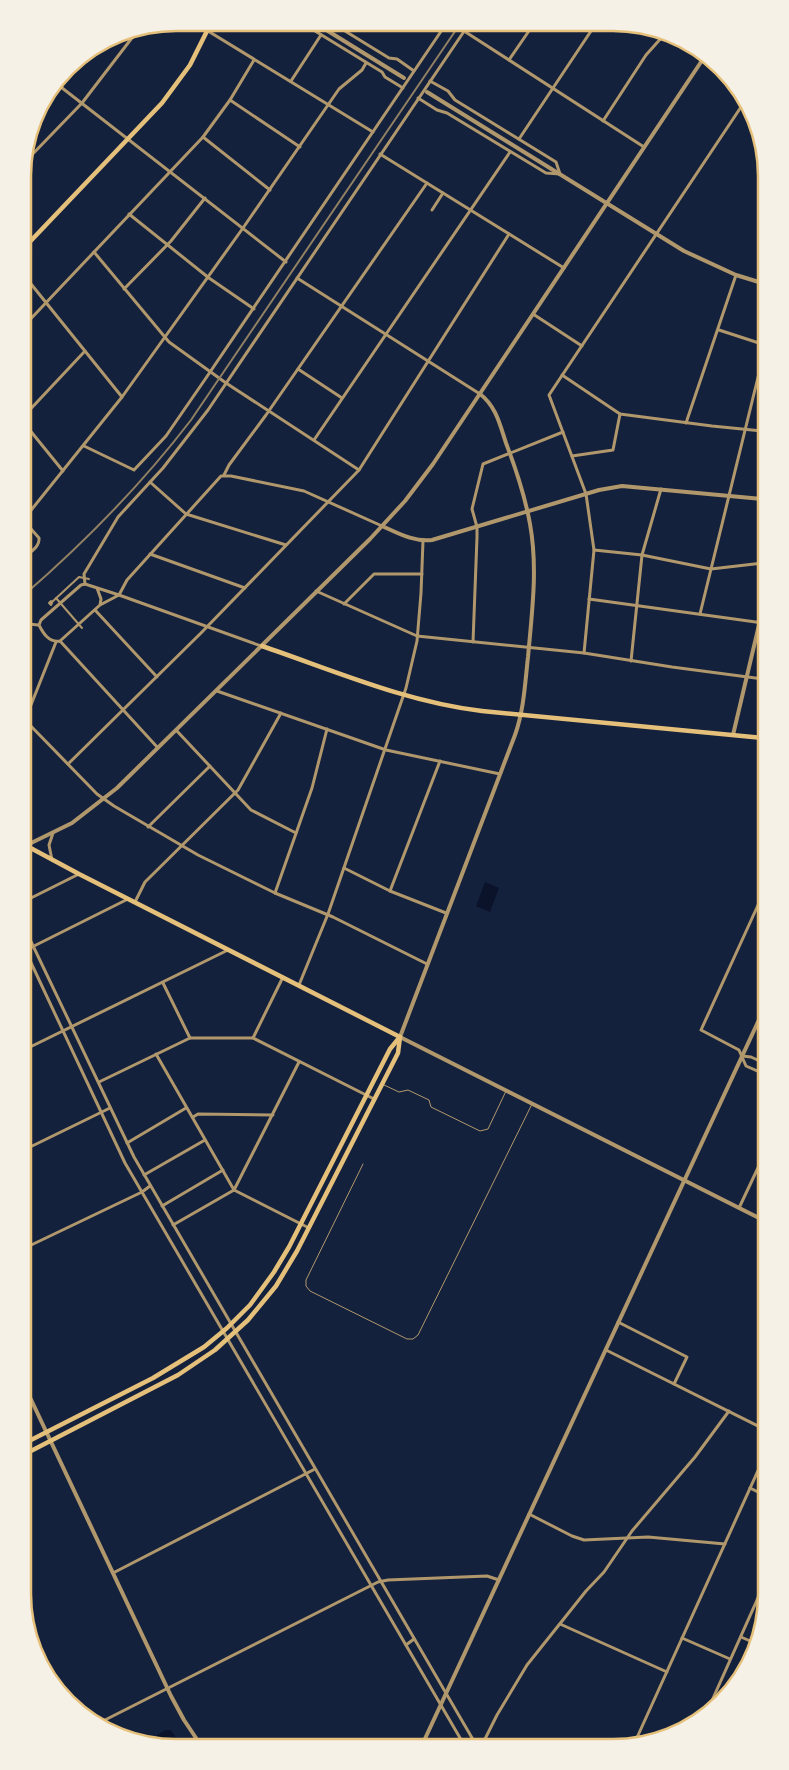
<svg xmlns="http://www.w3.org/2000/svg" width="789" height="1770" viewBox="0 0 789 1770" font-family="'Varela Round',sans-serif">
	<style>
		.water { fill: #0b132b }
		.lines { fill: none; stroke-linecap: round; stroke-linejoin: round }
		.service { stroke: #b1986c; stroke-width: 1 }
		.pedestrian { stroke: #b1986c; stroke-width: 2 }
		.minor { stroke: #b1986c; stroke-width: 3 }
		.tertiary { stroke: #b1986c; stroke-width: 4 }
		.secondary { stroke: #e5c07b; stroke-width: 4.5 }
		.primary { stroke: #e5c07b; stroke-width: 4.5 }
		.rail { stroke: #918062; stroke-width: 2 }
		.rim { fill: none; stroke: #e5c07b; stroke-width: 2.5 }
	</style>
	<rect width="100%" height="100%" fill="#14213d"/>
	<g class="water">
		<polygon points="485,882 499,888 490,912 476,906"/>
		<polygon points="166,1730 170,1730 175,1735 176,1744 155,1745 157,1735"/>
	</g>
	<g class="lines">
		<g class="service">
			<polyline points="384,1085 399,1092 408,1090 429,1100 431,1107 480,1131 488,1129 506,1091"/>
			<polyline points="363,1164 306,1280 306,1286 310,1291 407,1339 413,1339 418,1335 532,1104"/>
		</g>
		<g class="pedestrian">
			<polyline points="56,598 82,628"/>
			<polygon points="51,601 52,603 51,605 49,603"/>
			<polyline points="52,602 79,577 89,579"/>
		</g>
		<g class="minor">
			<polyline points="200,23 208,31 373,132"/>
			<polyline points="302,23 382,72 385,77 403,88"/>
			<polyline points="332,23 389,58 397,59 414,71"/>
			<polyline points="435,24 443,29"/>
			<polyline points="464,31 644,147"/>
			<polyline points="687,47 725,73"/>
			<polyline points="509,60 533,25"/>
			<polyline points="291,81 321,35"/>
			<polyline points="57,84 286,262"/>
			<polyline points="418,98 437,110 447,113 546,173 560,174 556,162 455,100 448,91 430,81"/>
			<polyline points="230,100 300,147"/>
			<polyline points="603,121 646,55 663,36"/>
			<polyline points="203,137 270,190"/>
			<polyline points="519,139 595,25"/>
			<polyline points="380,154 564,268"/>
			<polyline points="24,163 82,103 138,30"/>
			<polyline points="432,210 443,193"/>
			<polyline points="129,214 209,278 254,309"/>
			<polyline points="94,252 169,342 226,383 359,470"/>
			<polyline points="23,274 122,397"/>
			<polyline points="297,278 480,394"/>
			<polyline points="124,289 171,241 205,198"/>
			<polyline points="533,314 582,346"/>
			<polyline points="23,327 203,137 230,100 254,60"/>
			<polyline points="719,330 762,344"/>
			<polyline points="298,369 342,398"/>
			<polyline points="562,375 620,414 712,426 762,431"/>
			<polyline points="24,416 85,351"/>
			<polyline points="24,423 63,471"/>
			<polyline points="686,423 736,275"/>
			<polyline points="314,440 510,152"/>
			<polyline points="84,446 134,470 166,436 206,378 446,24"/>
			<polyline points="572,456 613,450 620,414"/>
			<polyline points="224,475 229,465 266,415 427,183"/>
			<polyline points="150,482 186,514 286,545"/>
			<polyline points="24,519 122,397 243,228 339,89 362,70 366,63"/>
			<path d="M 24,521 L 39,538 C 40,547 30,552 24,557"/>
			<polyline points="594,550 642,555 711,569 763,563"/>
			<polyline points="150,554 245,588"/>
			<polyline points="85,584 84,574 118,517 163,468 208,410 469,24"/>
			<path d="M 97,588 L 101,599 L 100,605 L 60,641 C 49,643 43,633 39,625 L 41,620 L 81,585 L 85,584 L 119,595 L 100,605"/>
			<polyline points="316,591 417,636 584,653 672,667 763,679"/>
			<polyline points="589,599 763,623"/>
			<polyline points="344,604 374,574 422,574"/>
			<polyline points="95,610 157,677"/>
			<polyline points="700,614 762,361"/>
			<polyline points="24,625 29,624 38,625"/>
			<polyline points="60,641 158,748"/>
			<polyline points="473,642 477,537 477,527 472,509 483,464 563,432"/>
			<polyline points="261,646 119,595 127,580 221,476 231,476 304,491 382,526"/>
			<polyline points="584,653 594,550 586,494 549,395 745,101"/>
			<polyline points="631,661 642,555 661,489"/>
			<polyline points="217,691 386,750 500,774"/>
			<polyline points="25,720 97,794 114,806 198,855 275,893 333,917 427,964"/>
			<polyline points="25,720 56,642"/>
			<polyline points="176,730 251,810 296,833"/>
			<polyline points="68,764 201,633 359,470 509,234"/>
			<polyline points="148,827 210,766"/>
			<polyline points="52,860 49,845 53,833"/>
			<polyline points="344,868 390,891 446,913"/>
			<polyline points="390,891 440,761"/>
			<polyline points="764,892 701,1030 739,1050 746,1066 764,1074"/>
			<polyline points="275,893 312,788 327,729"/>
			<polyline points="25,901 79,874"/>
			<polyline points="135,902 145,882 238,790 281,713"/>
			<polyline points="25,929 134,1157 475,1743"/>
			<polyline points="26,950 128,899"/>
			<polyline points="26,952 125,1163 463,1743"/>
			<polyline points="163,983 190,1038"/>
			<polyline points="299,985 328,914 406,688 417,641 421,593 423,541"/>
			<polyline points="253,1038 283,977"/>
			<polyline points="26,1049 228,950"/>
			<polyline points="156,1054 234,1190 309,1228"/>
			<polyline points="742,1056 751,1057 764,1063"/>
			<polyline points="99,1082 190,1038 253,1038 374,1099"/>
			<polyline points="193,1117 198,1114 273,1115"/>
			<polyline points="127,1143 186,1108"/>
			<polyline points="26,1149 110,1108"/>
			<polyline points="759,1165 765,1168"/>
			<polyline points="144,1175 205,1140"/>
			<polyline points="162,1206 223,1170"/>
			<polyline points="739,1208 765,1153"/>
			<polyline points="173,1225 234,1190 299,1062"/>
			<polyline points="27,1247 142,1192 150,1186"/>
			<polyline points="618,1322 687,1357 674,1384"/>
			<polyline points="606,1350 766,1430"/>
			<polyline points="750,1488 766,1496"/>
			<polyline points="529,1514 572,1536 584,1540 648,1537 725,1544"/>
			<polyline points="113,1573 315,1469"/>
			<polyline points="560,1624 667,1672"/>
			<polyline points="741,1637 757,1644"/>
			<polyline points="682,1638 730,1659"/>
			<polyline points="406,1645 414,1639"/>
			<polyline points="715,1695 723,1698"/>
			<polyline points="706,1714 766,1580"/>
			<polyline points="101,1722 378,1582 388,1580 487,1576 499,1580"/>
			<polyline points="635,1742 766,1453"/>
			<polyline points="483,1743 497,1715 527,1665 586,1591 604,1572 632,1531 695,1457 729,1411"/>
		</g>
		<g class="tertiary">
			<polyline points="315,23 404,78"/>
			<polyline points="427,92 684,251 736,275 762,283"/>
			<path d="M 480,394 C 496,406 500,425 506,443 C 516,469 525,496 530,524 C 538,568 532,612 528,657 C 525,683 524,710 515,735 L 400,1037 L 765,1221"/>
			<path d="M 382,526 C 398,533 413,542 432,540 L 599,490 L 622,486 L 762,499"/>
			<polyline points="733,735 763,608"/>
			<polyline points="25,846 72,823 117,788 370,539 405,501 433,464 705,56"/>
			<polyline points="27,1391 171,1696 184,1720 200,1744"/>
			<polyline points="423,1743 764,1009"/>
		</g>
		<g class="secondary">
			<path d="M 262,646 C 335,671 406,702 482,711 L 763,738"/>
			<polyline points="25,845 79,874 400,1037"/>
			<polyline points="27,1442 153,1378 204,1347 227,1328 250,1305 274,1272 289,1247 390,1049 399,1038"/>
			<polyline points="27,1453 178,1375 215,1350 248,1320 276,1286 297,1251 398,1053 400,1037"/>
		</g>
		<polyline class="primary" points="23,249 162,103 190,65 211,23"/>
		<path class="rail" d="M 24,595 C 85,542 142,484 191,420 L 460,24"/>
	</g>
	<path d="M0 0H789V1770H0ZM176 31H613A145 145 0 0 1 758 176V1594A145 145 0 0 1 613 1739H176A145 145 0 0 1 31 1594V176A145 145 0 0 1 176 31Z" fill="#f6f1e7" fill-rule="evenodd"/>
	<path class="rim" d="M176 31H613A145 145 0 0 1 758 176V1594A145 145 0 0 1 613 1739H176A145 145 0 0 1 31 1594V176A145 145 0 0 1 176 31Z"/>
</svg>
